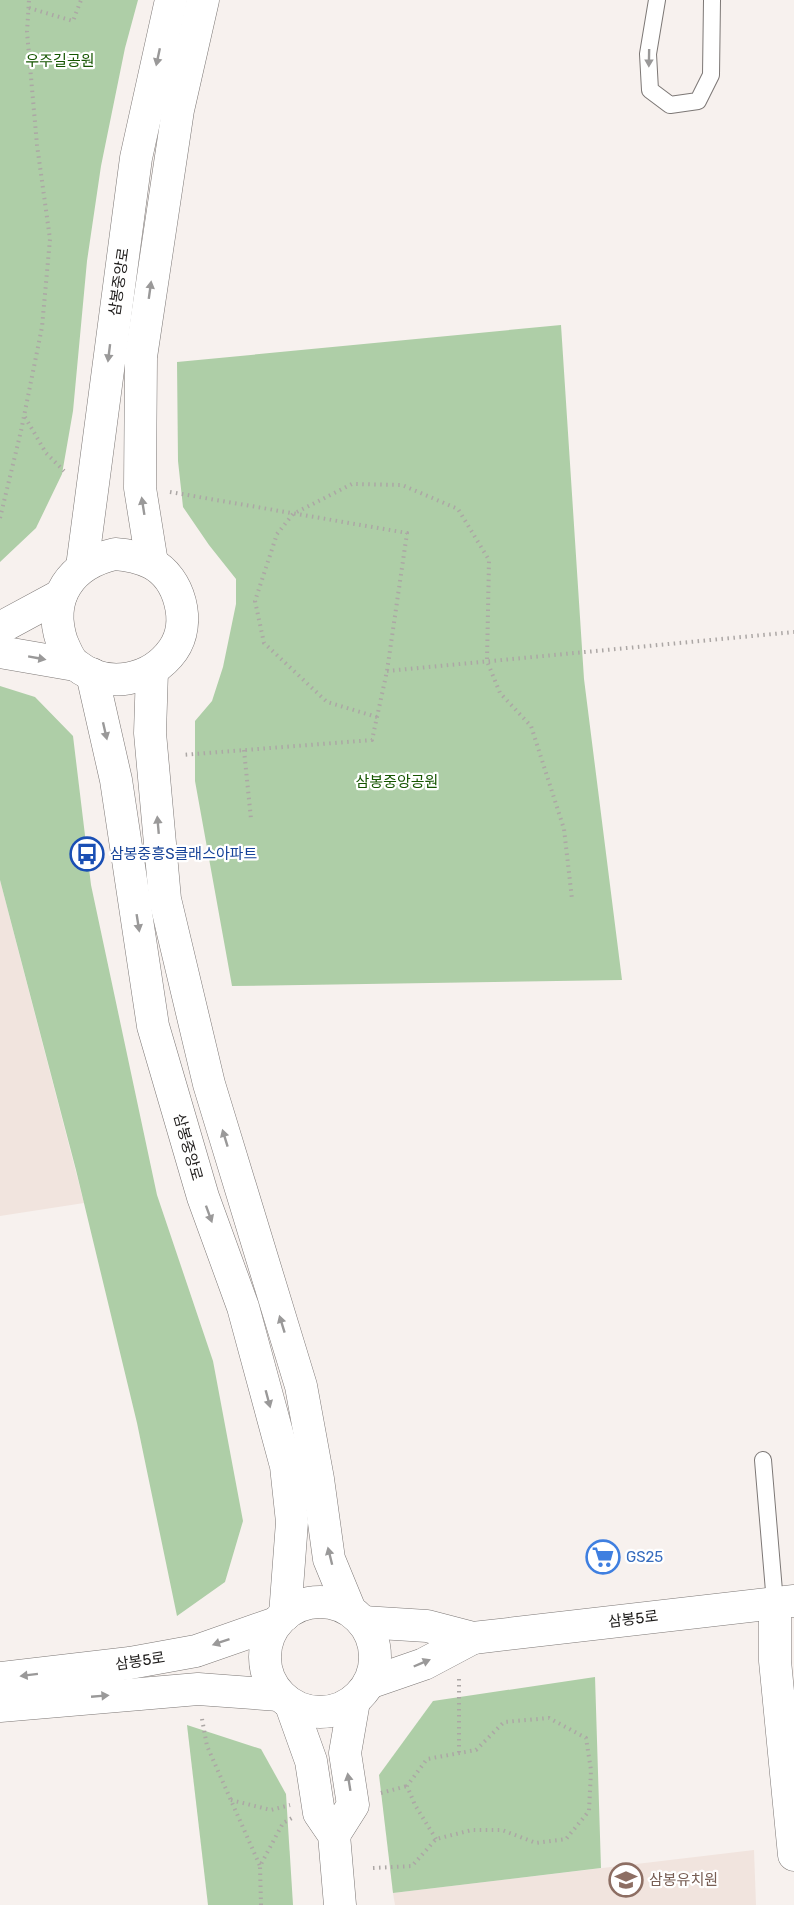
<svg xmlns="http://www.w3.org/2000/svg" width="794" height="1905" viewBox="0 0 794 1905" font-family="Rubik,'Noto Sans KR',sans-serif">
	<style>
		.built { fill: #f1e4de }
		.park { fill: #aecea7 }
		.lines { fill: none; stroke-linecap: round; stroke-linejoin: round }
		.service-casing { stroke: #7c7775; stroke-width: 18 }
		.minor-casing { stroke: #7c7775; stroke-width: 33 }
		.path { stroke: #aca7a5; stroke-width: 4; stroke-dasharray: 1.5 4.5; stroke-linecap: butt }
		.service { stroke: #fff; stroke-width: 16 }
		.minor { stroke: #fff; stroke-width: 32 }
		.oneway { fill: #9a9999 }
		.labels { text-anchor: middle; stroke-width: 4.5; stroke-linejoin: round; paint-order: stroke }
		.park-label { font-size: 15px; fill: #155500; stroke: #fff }
		.street-label { font-size: 15px; fill: #1f1d1c; stroke: #fff }
		.transit-label { font-size: 15px; fill: #164399; stroke: #fff; text-anchor: start }
		.shop-label { font-size: 15px; fill: #366cbe; stroke: #fff; text-anchor: start }
		.education-label { font-size: 15px; fill: #785e54; stroke: #fff; text-anchor: start }
	</style>
	<rect width="100%" height="100%" fill="#f7f1ee"/>
	<g class="built">
		<polygon points="0,880 84,1203 0,1216"/>
		<polygon points="754,1850 756,1905 395,1905 393,1893"/>
	</g>
	<g class="park">
		<polygon points="0,0 138,0 125,48 101,166 87,261 73,411 62,474 36,528 0,562"/>
		<polygon points="561,325 584,679 622,980 232,986 195,781 195,721 212,701 223,667 236,604 236,579 209,545 183,507 178,461 177,362"/>
		<polygon points="0,686 35,697 73,736 91,885 157,1195 213,1361 243,1521 225,1582 177,1616 137,1423 76,1170 0,880"/>
		<polygon points="595,1677 601,1868 393,1893 379,1775 433,1701"/>
		<polygon points="187,1725 261,1749 286,1794 293,1905 208,1905"/>
	</g>
	<g class="lines">
		<defs>
			<g id="service">
				<polyline points="657,0 648,54 650,90 670,105 698,101 711,75 712,0"/>
				<polyline points="763,1460 775,1603"/>
			</g>
			<g id="minor">
				<path d="M 115,554 C 128,555 139,557 151,563 C 180,578 192,623 173,650 C 151,681 107,690 76,665 C 70,661 65,649 62,642 C 47,597 71,564 115,554 Z"/>
				<polyline points="152,563 140,488 141,357 178,110 203,0"/>
				<polyline points="82,567 136,158 171,0"/>
				<polyline points="0,628 61,595"/>
				<polyline points="0,652 75,665"/>
				<polyline points="152,671 150,733 165,899 209,1084 301,1386 318,1479 329,1559 350,1610"/>
				<polyline points="92,674 116,780 153,1026 203,1197 243,1307 286,1466 292,1522 285,1615"/>
				<circle cx="320" cy="1657" r="55"/>
				<polyline points="775,1603 775,1661 794,1855"/>
				<polyline points="363,1622 427,1626 473,1638 794,1601"/>
				<polyline points="0,1678 130,1663 196,1651 276,1623"/>
				<polyline points="369,1683 424,1664 473,1638"/>
				<polyline points="291,1705 311,1761 319,1813 334,1835 340,1905"/>
				<polyline points="0,1706 198,1689 279,1695"/>
				<polyline points="334,1835 353,1805 345,1753 354,1701"/>
			</g>
		</defs>
		<use href="#service" class="service-casing"/>
		<use href="#minor" class="minor-casing"/>
		<g class="path">
			<polyline points="29,8 73,21 81,0"/>
			<polyline points="25,417 46,453 64,471"/>
			<polyline points="170,492 407,533 387,671 372,740 182,755"/>
			<polyline points="0,518 21,431 42,327 50,239 37,145 27,32 29,0"/>
			<polyline points="387,671 794,632"/>
			<polyline points="377,717 327,702 264,643 255,601 277,534 293,514 352,484 402,485 458,509 489,560 487,661 500,693 531,726 564,829 572,899"/>
			<polyline points="244,750 251,819"/>
			<polyline points="459,1679 459,1753"/>
			<polyline points="202,1719 207,1746 260,1866"/>
			<polyline points="381,1793 407,1786"/>
			<polyline points="231,1800 271,1810 290,1805"/>
			<polyline points="373,1868 412,1866 436,1839 472,1830 502,1830 536,1843 566,1839 589,1811 591,1770 586,1738 549,1718 504,1722 476,1750 427,1759 407,1786 415,1805 436,1839"/>
			<polyline points="261,1905 260,1866 283,1823 292,1818"/>
		</g>
		<use href="#service" class="service"/>
		<use href="#minor" class="minor"/>
	</g>
	<defs><path id="oneway-solid" d="M-6-.8H1V-3.2L6.5 0L1 3.2V.8H-6Z" transform="scale(1.5)"/></defs>
	<g class="oneway">
		<use href="#oneway-solid" transform="translate(158 57) rotate(102)"/>
		<use href="#oneway-solid" transform="translate(649 58) rotate(91)"/>
		<use href="#oneway-solid" transform="translate(150 290) rotate(-82)"/>
		<use href="#oneway-solid" transform="translate(109 353) rotate(97)"/>
		<use href="#oneway-solid" transform="translate(143 506) rotate(-99)"/>
		<use href="#oneway-solid" transform="translate(37 658) rotate(10)"/>
		<use href="#oneway-solid" transform="translate(105 731) rotate(77)"/>
		<use href="#oneway-solid" transform="translate(158 825) rotate(-95)"/>
		<use href="#oneway-solid" transform="translate(138 923) rotate(81)"/>
		<use href="#oneway-solid" transform="translate(225 1138) rotate(-107)"/>
		<use href="#oneway-solid" transform="translate(209 1214) rotate(70)"/>
		<use href="#oneway-solid" transform="translate(282 1324) rotate(-107)"/>
		<use href="#oneway-solid" transform="translate(268 1399) rotate(75)"/>
		<use href="#oneway-solid" transform="translate(330 1556) rotate(-104)"/>
		<use href="#oneway-solid" transform="translate(221 1642) rotate(161)"/>
		<use href="#oneway-solid" transform="translate(422 1663) rotate(-23)"/>
		<use href="#oneway-solid" transform="translate(29 1675) rotate(173)"/>
		<use href="#oneway-solid" transform="translate(100 1696) rotate(-5)"/>
		<use href="#oneway-solid" transform="translate(349 1782) rotate(-99)"/>
	</g>
	<defs>
		<symbol id="bus-ring" viewBox="-11 -11 22 22"><circle r="9.5" fill="#fff" stroke="#1a4fb4" stroke-width="1.5"/><path d="M-5-6H5V4H4V6H2V4H-2V6H-4V4H-5ZM-3.5-4V0h7V-4ZM-3.5 1.2v1.5H-2V1.2ZM2 1.2v1.5H3.5V1.2Z" fill="#1a4fb4"/></symbol>
		<symbol id="supermarket-ring" viewBox="-11 -11 22 22"><circle r="9.5" fill="#fff" stroke="#3f7fe0" stroke-width="1.5"/><path d="M-6-5.5h2.5l.6 2H6L4.5 2H-2.5L-4.4-4H-6ZM-1.5 3.2a1.3 1.3 0 1 0 .1 0ZM3 3.2a1.3 1.3 0 1 0 .1 0Z" fill="#3f7fe0"/></symbol>
		<symbol id="school-ring" viewBox="-11 -11 22 22"><circle r="9.5" fill="#fff" stroke="#8d6e63" stroke-width="1.5"/><path d="M0-5L7-2L0 1L-7-2ZM-4 1L0 2.5L4 1V4Q0 6-4 4Z" fill="#8d6e63"/></symbol>
	</defs>
	<g fill-rule="evenodd">
		<use href="#bus-ring" x="68" y="835" width="38" height="38"/>
		<use href="#supermarket-ring" x="584" y="1538" width="38" height="38"/>
		<use href="#school-ring" x="607" y="1861" width="38" height="38"/>
	</g>
	<g class="labels">
		<g class="park-label">
			<text x="60" y="66">우주길공원</text>
			<text x="397" y="787">삼봉중앙공원</text>
		</g>
		<g class="street-label">
			<text transform="translate(119 282) rotate(-82)" y="5">삼봉중앙로</text>
			<text transform="translate(188 1147) rotate(74)" y="5">삼봉중앙로</text>
			<text transform="translate(633 1619) rotate(-7)" y="5">삼봉5로</text>
			<text transform="translate(140 1661) rotate(-9)" y="5">삼봉5로</text>
		</g>
		<g class="transit-label">
			<text x="110" y="859">삼봉중흥S클래스아파트</text>
		</g>
		<g class="shop-label">
			<text x="626" y="1562">GS25</text>
		</g>
		<g class="education-label">
			<text x="649" y="1885">삼봉유치원</text>
		</g>
	</g>
</svg>
